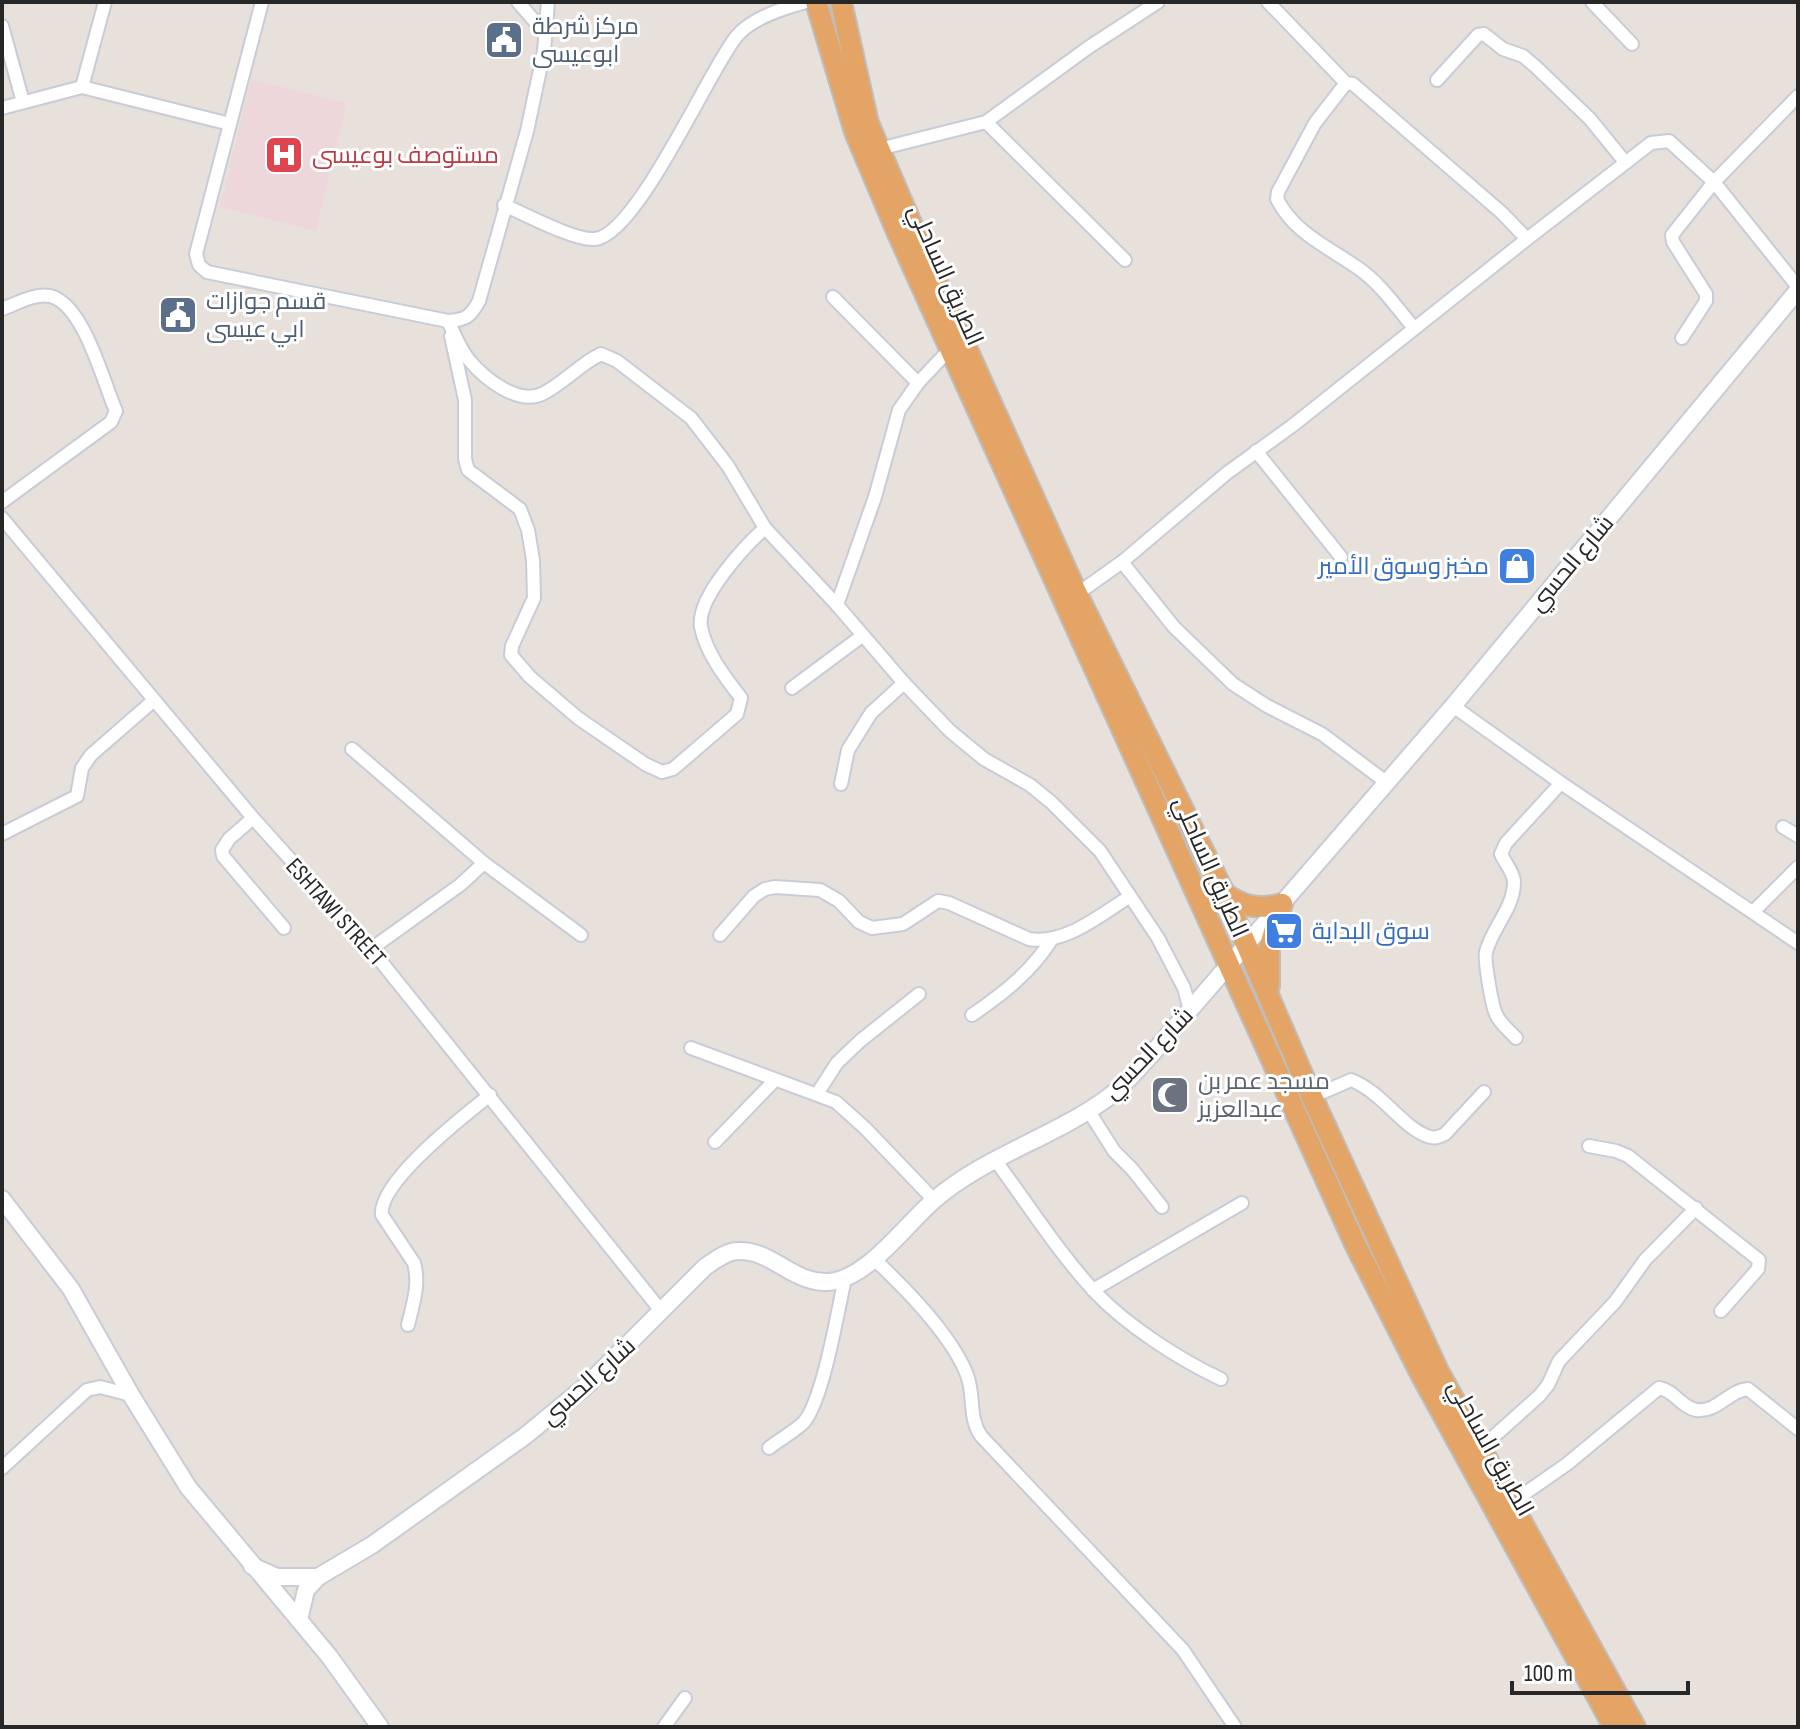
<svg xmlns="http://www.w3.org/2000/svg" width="1800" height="1729" viewBox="0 0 1800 1729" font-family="'Sofia Sans Condensed',Cairo,sans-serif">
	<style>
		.medical { fill: #eed7da }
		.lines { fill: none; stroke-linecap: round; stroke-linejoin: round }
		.minor-casing { stroke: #c8ccd7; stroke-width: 16 }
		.tertiary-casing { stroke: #c8ccd7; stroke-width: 20 }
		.trunk-casing { stroke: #bebebe; stroke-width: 24 }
		.minor { stroke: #fff; stroke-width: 12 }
		.tertiary { stroke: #fff; stroke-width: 16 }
		.trunk { stroke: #e4a466; stroke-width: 20 }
		.labels { text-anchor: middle; stroke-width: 6; stroke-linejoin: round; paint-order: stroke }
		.service-label { font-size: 24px; fill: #4e5e75; stroke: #fff; text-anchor: start }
		.health-label { font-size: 24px; fill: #be3a42; stroke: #fff; text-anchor: start }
		.street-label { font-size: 24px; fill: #272727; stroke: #fff }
		.shop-label { font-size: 24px; fill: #366cbe; stroke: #fff; text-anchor: end }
		.worship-label { font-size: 24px; fill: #5b616d; stroke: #fff; text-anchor: start }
	</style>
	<rect width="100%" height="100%" fill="#e8e0da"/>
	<polygon class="medical" points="251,79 347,103 316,231 220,207"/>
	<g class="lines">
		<defs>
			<g id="minor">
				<path d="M 262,2 L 196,254 L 199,265 L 207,272 L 448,321 C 466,320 471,316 479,301 L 527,131 L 544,51 L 548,2"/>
				<polyline points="518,2 545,33"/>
				<polyline points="1268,2 1346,83 1353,84 1502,213 1527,239"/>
				<polyline points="1592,2 1632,44"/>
				<polyline points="2,26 23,102"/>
				<polyline points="1437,80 1478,35 1484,34 1503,49 1523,56 1536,67 1590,119 1625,162"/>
				<path d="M 1346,83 L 1315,123 L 1278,192 L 1277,199 C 1294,233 1328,247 1358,268 C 1380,283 1397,308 1414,328"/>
				<polyline points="82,87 105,2"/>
				<polyline points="2,108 82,87 230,124"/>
				<polyline points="986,122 1125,260"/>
				<polyline points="879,149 986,122 1089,47 1158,2"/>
				<path d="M 504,205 C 525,214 575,241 595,239 C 637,235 708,72 736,37 C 751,18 784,8 806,2"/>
				<polyline points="833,297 918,383"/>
				<path d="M 2,309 C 16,304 35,293 50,296 C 84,304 103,382 116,411 L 111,422 L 2,502"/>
				<path d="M 448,321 C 454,333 460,349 469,360 C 484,378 519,407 544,393 C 565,382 580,364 601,354 L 617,361 L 691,418 L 728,466 L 765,528 L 837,605 L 904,683 L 950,731 L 984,759 L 1030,785 L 1052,803 L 1100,851 L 1158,938 L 1184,988 L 1190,1010"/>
				<path d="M 451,336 L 465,400 L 465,459 L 468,470 L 520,509 L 528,530 L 533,560 L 534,598 L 512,646 L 511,655 L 530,677 L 578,718 L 645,764 L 662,772 L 673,769 L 737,714 L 741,698 C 725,677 706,653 701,627 C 696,598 745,546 765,528"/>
				<polyline points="1682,338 1706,301 1706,294 1673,242 1672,235 1714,182 1798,96"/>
				<polyline points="1256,451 1341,557"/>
				<polyline points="2,518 253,818 371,949 662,1312"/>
				<polyline points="1122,562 1174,627 1233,684 1267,706 1322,734 1386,782"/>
				<polyline points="1077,594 1122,562 1227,473 1292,426 1527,239 1651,143 1669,141 1714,182 1798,287"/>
				<polyline points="837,605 875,497 899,410 918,383 950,349"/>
				<polyline points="792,688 862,636"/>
				<polyline points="1453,706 1561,783 1798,943"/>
				<polyline points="352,749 484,863 460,885 371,949"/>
				<polyline points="841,784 848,750 871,713 904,683"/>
				<polyline points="253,818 229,839 222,850 223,856 284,928"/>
				<polyline points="1783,827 1798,836"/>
				<polyline points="2,834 77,796 82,768 91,755 153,701"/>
				<polyline points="484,863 581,935"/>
				<polyline points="1754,911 1798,867"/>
				<path d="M 720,935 L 754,896 L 765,889 L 775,887 L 820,890 L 839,901 L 859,922 L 872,928 L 903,924 L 938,901 L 949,903 L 1029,939 C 1065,945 1100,915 1129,897"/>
				<path d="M 972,1015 C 1004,993 1031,972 1052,939"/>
				<path d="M 1516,1038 C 1510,1031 1500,1024 1496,1014 C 1492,1006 1484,960 1486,952 C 1492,928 1514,908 1514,882 C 1514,873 1505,863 1501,854 L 1506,843 L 1561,783"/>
				<polyline points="691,1048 836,1102 865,1128 934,1200"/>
				<polyline points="817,1094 837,1063 860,1041 919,994"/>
				<path d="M 1312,1097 L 1351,1080 C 1382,1092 1401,1126 1427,1136 C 1434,1139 1439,1137 1445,1134 L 1484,1092"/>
				<polyline points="1088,1110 1114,1151 1132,1169 1162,1207"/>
				<polyline points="715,1142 775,1080"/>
				<polyline points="1589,1146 1616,1151 1628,1156 1759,1260 1758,1269 1721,1311"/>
				<path d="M 995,1160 C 1028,1204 1058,1252 1095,1292 C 1126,1325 1180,1360 1221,1379"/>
				<path d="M 873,1258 C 904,1287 952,1336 967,1375 C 975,1396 968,1417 981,1436 L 1183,1650 L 1235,1727"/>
				<polyline points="1093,1290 1242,1203"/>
				<path d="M 408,1325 C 413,1304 420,1284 414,1263 L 382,1215 C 378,1182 465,1115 490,1095"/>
				<path d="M 769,1448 C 780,1439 794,1432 804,1422 C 823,1400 838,1310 845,1278"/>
				<polyline points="1481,1448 1539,1396 1548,1385 1559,1361 1615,1302 1645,1260 1696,1208"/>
				<polyline points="2,1468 87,1390 100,1387 131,1395"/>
				<path d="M 1511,1503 L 1567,1464 L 1659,1388 C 1674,1390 1681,1407 1696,1410 C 1717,1413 1729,1390 1748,1389 L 1798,1429"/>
				<polyline points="664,1727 685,1698"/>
			</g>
			<g id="tertiary">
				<polyline points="2,1199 71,1289 131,1395 188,1487 329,1656 380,1727"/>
				<path d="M 252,1566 L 277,1577 L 318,1577 L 372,1545 L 525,1436 L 586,1386 L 705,1267 C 714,1261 726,1251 738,1251 C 773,1249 797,1289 835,1281 C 870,1274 906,1225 933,1201 C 985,1156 1052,1138 1106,1099 C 1123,1087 1136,1071 1150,1056 L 1453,706 L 1798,290"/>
				<polyline points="299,1620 306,1590 318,1577"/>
			</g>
			<g id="trunk">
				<polyline points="816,2 855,132 899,236 1356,1246 1423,1378 1614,1727"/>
				<polyline points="841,2 868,123 929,265 1077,594 1224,893 1312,1097 1438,1371 1635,1727"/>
				<path d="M 1224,893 C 1242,907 1260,910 1282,904"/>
				<polyline points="1269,986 1269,949 1282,904"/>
			</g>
		</defs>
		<use href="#minor" class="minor-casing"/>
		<use href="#tertiary" class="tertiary-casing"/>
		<use href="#trunk" class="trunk-casing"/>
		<use href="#minor" class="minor"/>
		<use href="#tertiary" class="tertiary"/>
		<use href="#trunk" class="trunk"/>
	</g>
	<defs>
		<symbol id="civic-square" viewBox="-11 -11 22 22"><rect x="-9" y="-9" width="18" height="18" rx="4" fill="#5c6f8a" stroke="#fff"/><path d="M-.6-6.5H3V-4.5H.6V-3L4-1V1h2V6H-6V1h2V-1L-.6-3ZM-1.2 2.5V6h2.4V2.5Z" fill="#fff"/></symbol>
		<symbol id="hospital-square" viewBox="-11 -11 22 22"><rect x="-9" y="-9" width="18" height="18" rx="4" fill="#e0444e" stroke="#fff"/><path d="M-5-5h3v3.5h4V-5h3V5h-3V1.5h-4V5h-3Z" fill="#fff"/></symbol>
		<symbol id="shop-square" viewBox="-11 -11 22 22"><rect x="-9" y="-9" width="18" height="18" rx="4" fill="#3f7fe0" stroke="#fff"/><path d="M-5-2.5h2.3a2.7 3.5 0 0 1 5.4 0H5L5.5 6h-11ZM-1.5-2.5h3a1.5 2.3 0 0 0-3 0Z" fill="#fff"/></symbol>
		<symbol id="supermarket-square" viewBox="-11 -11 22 22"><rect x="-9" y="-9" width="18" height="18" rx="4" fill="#3f7fe0" stroke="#fff"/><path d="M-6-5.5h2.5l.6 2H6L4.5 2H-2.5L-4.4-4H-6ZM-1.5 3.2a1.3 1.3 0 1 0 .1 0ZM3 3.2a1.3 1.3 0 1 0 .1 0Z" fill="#fff"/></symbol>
		<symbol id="mosque-square" viewBox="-11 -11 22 22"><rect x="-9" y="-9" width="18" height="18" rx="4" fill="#6b7280" stroke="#fff"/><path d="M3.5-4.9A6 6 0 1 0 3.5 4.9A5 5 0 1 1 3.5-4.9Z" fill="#fff"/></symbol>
	</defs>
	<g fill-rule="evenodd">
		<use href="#civic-square" x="482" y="18" width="44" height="44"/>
		<use href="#hospital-square" x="262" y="133" width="44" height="44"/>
		<use href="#civic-square" x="156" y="293" width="44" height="44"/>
		<use href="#shop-square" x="1495" y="544" width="44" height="44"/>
		<use href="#supermarket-square" x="1262" y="909" width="44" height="44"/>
		<use href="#mosque-square" x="1148" y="1073" width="44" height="44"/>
	</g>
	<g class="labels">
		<g class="service-label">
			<text x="532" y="34">مركز شرطة<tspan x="532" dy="28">ابوعيسى</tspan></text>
			<text x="206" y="309">قسم جوازات<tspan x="206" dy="28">ابي عيسى</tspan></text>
		</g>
		<g class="health-label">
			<text x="312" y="163">مستوصف بوعيسى</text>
		</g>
		<g class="street-label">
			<text transform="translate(946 275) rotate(66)" y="8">الطريق الساحلي</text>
			<text transform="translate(1571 563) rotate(-50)" y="8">شارع الحسي</text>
			<text transform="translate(1211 867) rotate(66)" y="8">الطريق الساحلي</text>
			<text transform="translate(336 912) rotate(48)" y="8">ESHTAWI STREET</text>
			<text transform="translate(1148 1053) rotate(-46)" y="8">شارع الحسي</text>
			<text transform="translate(588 1381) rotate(-42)" y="8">شارع الحسي</text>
			<text transform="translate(1491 1448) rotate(61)" y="8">الطريق الساحلي</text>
		</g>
		<g class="shop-label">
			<text x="1489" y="574">مخبز وسوق الأمير</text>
			<text x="1312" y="939" text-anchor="start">سوق البداية</text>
		</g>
		<g class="worship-label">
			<text x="1198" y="1089">مسجد عمر بن<tspan x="1198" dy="28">عبدالعزيز</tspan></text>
		</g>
	</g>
	<rect width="1800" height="1729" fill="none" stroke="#272727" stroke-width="8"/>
	<path d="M1512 1681v12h176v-12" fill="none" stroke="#272727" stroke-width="4"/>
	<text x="1524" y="1681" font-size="24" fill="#272727" stroke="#ffffff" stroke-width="6" paint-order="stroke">100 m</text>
</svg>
